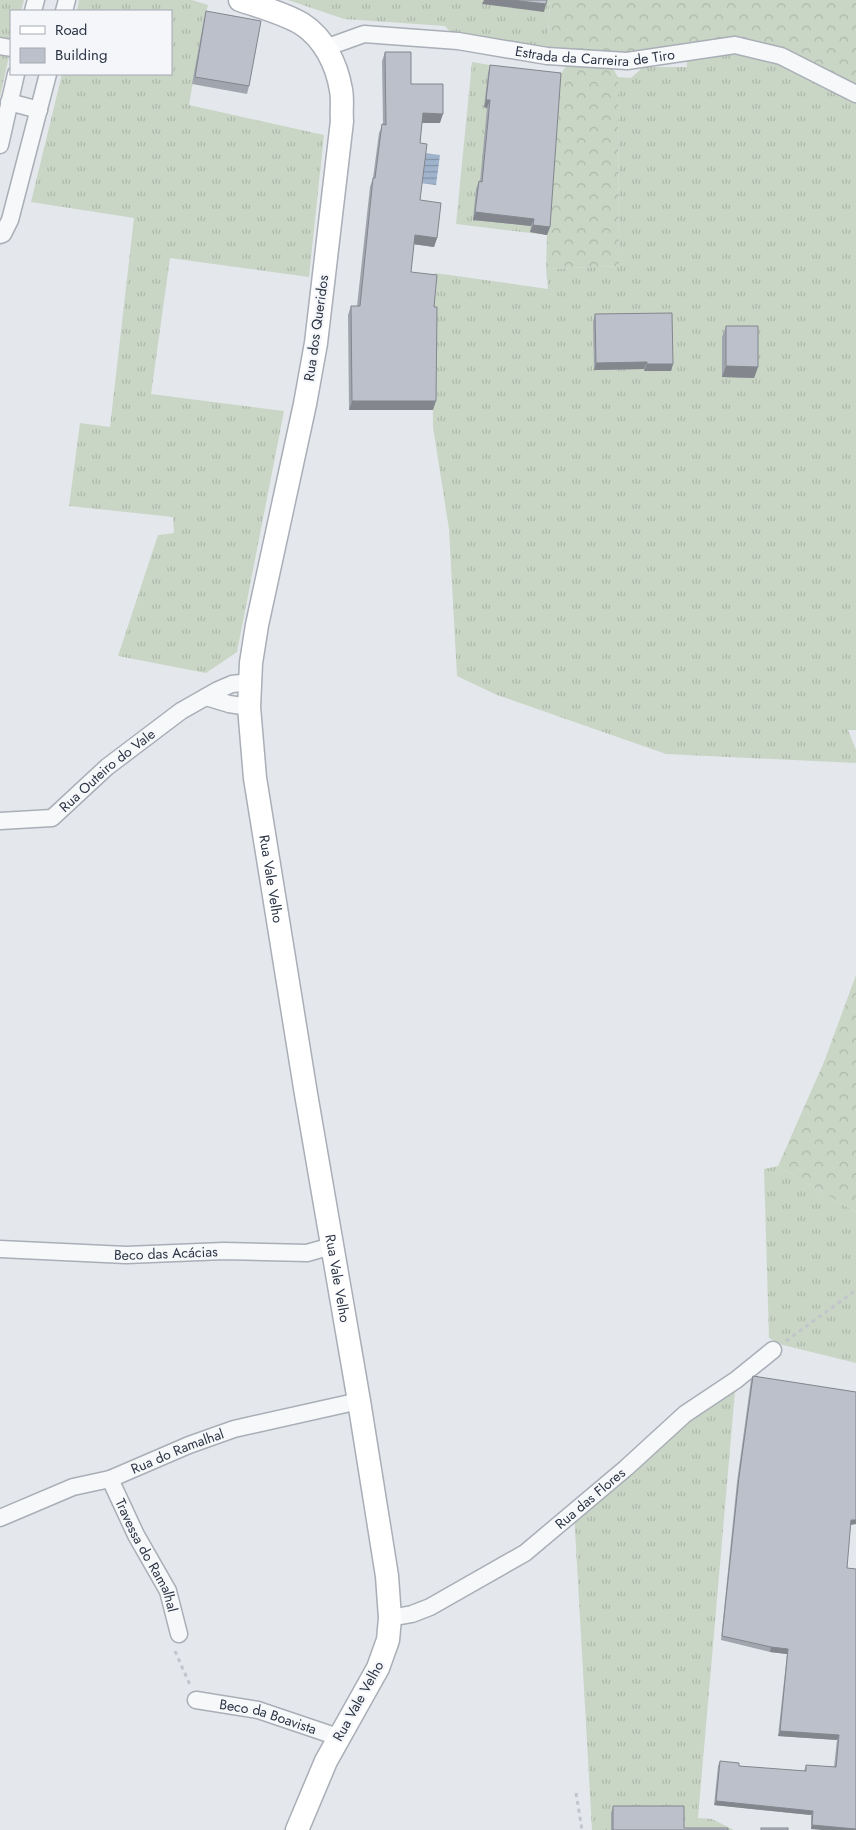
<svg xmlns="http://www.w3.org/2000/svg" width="856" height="1830" viewBox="0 0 856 1830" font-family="Jost,sans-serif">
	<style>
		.grass { fill: url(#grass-tufts) }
		.forest { fill: url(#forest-crowns) }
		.water { fill: url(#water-rules) }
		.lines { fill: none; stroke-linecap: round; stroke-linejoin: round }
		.street-casing { stroke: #a9aeb7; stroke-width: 19 }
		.secondary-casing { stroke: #a9aeb7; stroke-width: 25 }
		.path { stroke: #c2c5cb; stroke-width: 3; stroke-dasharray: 4 4; stroke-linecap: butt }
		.street { stroke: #f7f8fa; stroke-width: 16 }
		.secondary { stroke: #fff; stroke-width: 22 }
		.wall { fill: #a1a5ae }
		.shaded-wall { fill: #83868d }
		.building { fill: #bbc0ca; stroke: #83868d }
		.labels { text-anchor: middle; stroke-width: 4.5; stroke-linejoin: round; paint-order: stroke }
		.street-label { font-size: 14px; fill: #2b3445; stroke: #f4f6f9 }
	</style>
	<defs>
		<pattern id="grass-tufts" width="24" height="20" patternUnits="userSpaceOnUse" patternTransform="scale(1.25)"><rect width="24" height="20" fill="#c9d6c5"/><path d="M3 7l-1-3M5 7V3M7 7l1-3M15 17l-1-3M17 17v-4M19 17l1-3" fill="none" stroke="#adb8ab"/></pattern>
		<pattern id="forest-crowns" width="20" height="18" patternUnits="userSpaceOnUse" patternTransform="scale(1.25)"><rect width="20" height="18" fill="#c9d6c5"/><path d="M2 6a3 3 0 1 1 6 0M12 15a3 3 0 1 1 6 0" fill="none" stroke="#adb8ab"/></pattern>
		<pattern id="water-rules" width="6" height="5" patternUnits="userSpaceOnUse" patternTransform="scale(1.25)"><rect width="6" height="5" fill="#9fb4cc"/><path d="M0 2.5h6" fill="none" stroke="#8293a7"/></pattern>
	</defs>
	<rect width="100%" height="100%" fill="#e4e7ec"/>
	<g class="grass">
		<polygon points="0,0 24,0 21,11 11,11 11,47 0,97"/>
		<polygon points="79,0 192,0 208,5 204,19 189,105 324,135 309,277 170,258 151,394 284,411 237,652 206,673 118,656 158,535 174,533 173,517 69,506 80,423 110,427 134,218 31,202 62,74 171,74 171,11 77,11"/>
		<polygon points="288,0 550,0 547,56 458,41 445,26 344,19"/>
		<polygon points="735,45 856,91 856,730 848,730 856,750 856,763 666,754 497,695 457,676 449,529 433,427 432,300 435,273 548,289 546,269 619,266 618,77 631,78 643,67 687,67 686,52"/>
		<polygon points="472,62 559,77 547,235 456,224"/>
		<polygon points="778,1166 856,1212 856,1363 783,1345 769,1338 764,1169"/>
		<polygon points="736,1380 698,1818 712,1819 734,1830 592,1830 574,1512"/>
	</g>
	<g class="forest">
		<polygon points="550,0 856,0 856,94 735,45 651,58 547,56"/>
		<polygon points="566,66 612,67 618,77 619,266 546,269 547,235 559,77"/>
		<polygon points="856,975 856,1212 778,1166 824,1062"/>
	</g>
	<polygon class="water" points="424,153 440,155 436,185 420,183"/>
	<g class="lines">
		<defs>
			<g id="street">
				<polyline points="33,11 36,0"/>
				<polyline points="64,11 67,0"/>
				<polyline points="0,46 11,48"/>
				<path id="s1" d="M 325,48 L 364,34 L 458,41 L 547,56 L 627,61 L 735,45 L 781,56 L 856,94"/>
				<polyline points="9,102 39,110"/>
				<polyline points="0,145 16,74"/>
				<polyline points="0,235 3,234 10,220 48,74"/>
				<polyline points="206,697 229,704 249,707"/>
				<path id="s2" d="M 0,821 L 52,818 L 107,767 L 181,711 L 218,690 L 232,684 L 249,682"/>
				<path id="s3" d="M 0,1249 L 126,1255 L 224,1251 L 307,1253 L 332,1246"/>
				<path id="s4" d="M 110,1479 L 136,1535 L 168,1591 L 179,1634"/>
				<path id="s5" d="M 0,1518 L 73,1487 L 110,1479 L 189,1445 L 234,1429 L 359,1401"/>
				<path id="s6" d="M 390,1618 L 412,1614 L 430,1607 L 525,1553 L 626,1468 L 685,1414 L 736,1380 L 773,1350"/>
				<path id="s7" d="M 196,1700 L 258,1710 L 338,1737"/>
			</g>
			<g id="secondary">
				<path id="s8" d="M 240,0 C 260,7 284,13 302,24 C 324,38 337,65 341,90 C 343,100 341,111 342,121 L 316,343 L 305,404 L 257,625 L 251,663 L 249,707 L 255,778 L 306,1094 L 359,1401 L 387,1576 L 390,1618 L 388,1640 L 378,1668 L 326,1761 L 297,1830"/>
			</g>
		</defs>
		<use href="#street" class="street-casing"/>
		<use href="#secondary" class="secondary-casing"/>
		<g class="path">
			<polyline points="786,1341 856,1290"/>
			<polyline points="175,1651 190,1685"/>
			<polyline points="576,1793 582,1830"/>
		</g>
		<use href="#street" class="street"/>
		<use href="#secondary" class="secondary"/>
	</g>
	<g class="wall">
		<polygon points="206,11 249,86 247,94 192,84 204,19"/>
		<polygon points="385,52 411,84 440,123 422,123 420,143 420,200 437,238 434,247 414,244 411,272 434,307 433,410 349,410 348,315 351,306 357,306 370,187 373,178 379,133 383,124 382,61"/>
		<polygon points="490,65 550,227 547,235 530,232 531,226 473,220 476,189 479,181 480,182 487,108 484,107 488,73"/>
		<polygon points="595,314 673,364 671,371 644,371 644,369 594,370 593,322"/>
		<polygon points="726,326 758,367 754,378 722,377 722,337"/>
		<polygon points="753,1376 856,1392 856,1524 850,1525 847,1568 856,1830 811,1829 811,1815 714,1805 718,1766 720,1761 739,1766 804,1771 806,1765 834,1767 837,1740 778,1736 787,1654 770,1652 721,1640 737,1482 751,1380"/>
		<polygon points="613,1806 684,1828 728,1830 611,1830 611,1813"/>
	</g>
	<g class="shaded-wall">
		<polygon points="484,0 511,0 546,4 544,12 482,4"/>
		<polygon points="486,100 490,100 487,108 484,107"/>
		<polygon points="423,113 443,114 440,123 419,123"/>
		<polygon points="475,212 534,219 531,226 473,220"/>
		<polygon points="533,225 550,227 547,235 530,232"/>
		<polygon points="415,235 437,238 434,247 412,244"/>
		<polygon points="647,362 644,369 594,370 596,363"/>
		<polygon points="647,364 673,364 671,371 644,371"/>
		<polygon points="726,366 758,367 754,378 722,377"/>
		<polygon points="352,401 436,401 433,410 349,410"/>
		<polygon points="851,1520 856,1520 856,1524 849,1525"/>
		<polygon points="771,1647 788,1649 787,1654 770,1652"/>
		<polygon points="780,1731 839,1735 837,1740 778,1736"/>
		<polygon points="716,1801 813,1811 811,1815 714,1805"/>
		<polygon points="812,1825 856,1829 856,1830 822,1830 811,1829"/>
	</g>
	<g class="building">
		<polygon points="511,0 547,0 546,4"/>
		<polygon points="206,11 261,21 249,86 195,77"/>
		<polygon points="385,52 411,52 411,84 443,84 443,114 423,113 420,143 427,144 420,200 441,203 437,238 415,235 411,272 437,275 434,307 437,307 436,401 352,401 351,306 360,306 373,178 375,178 382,124 386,125"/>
		<polygon points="490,65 561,73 550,227 533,225 534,219 475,212 479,181 482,182 490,100 486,100"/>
		<polygon points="672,313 673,364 647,364 647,362 596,363 595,314"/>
		<polygon points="726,326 758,326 758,367 726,366"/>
		<polygon points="753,1376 856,1392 856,1520 851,1520 847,1568 856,1569 856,1829 812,1825 813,1811 716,1801 720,1761 739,1763 739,1766 806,1771 806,1765 836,1767 839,1735 780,1731 788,1649 771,1647 722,1636 739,1477"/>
		<polygon points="613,1806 684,1806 684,1828 728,1828 728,1830 613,1830"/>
		<rect x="761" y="1828" width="27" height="2"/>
	</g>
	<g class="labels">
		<g class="street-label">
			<text dy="5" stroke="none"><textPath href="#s1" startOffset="274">Estrada da Carreira de Tiro</textPath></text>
			<text transform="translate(316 328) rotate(-82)" y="5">Rua dos Queridos</text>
			<text dy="5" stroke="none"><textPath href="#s2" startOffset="125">Rua Outeiro do Vale</textPath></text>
			<text dy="5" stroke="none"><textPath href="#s8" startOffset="944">Rua Vale Velho</textPath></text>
			<text dy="5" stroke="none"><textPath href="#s3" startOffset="166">Beco das Acácias</textPath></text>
			<text dy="5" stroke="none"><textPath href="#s8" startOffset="1349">Rua Vale Velho</textPath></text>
			<text dy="5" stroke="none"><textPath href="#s5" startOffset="190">Rua do Ramalhal</textPath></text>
			<text dy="5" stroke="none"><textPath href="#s6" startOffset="236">Rua das Flores</textPath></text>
			<text dy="5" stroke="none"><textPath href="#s4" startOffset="85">Travessa do Ramalhal</textPath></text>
			<text transform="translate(358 1701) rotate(-61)" y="5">Rua Vale Velho</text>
			<text dy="5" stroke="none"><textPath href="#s7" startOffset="74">Beco da Boavista</textPath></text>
		</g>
	</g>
	<rect x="10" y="10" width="162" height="65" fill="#f4f6f9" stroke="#a4a8b1"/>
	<rect x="20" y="26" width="25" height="8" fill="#ffffff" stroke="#a4a8b1"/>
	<text x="55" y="35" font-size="15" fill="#2b3445">Road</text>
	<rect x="20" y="48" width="25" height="15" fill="#bbc0ca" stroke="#a4a8b1"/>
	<text x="55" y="60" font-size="15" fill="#2b3445">Building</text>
</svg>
